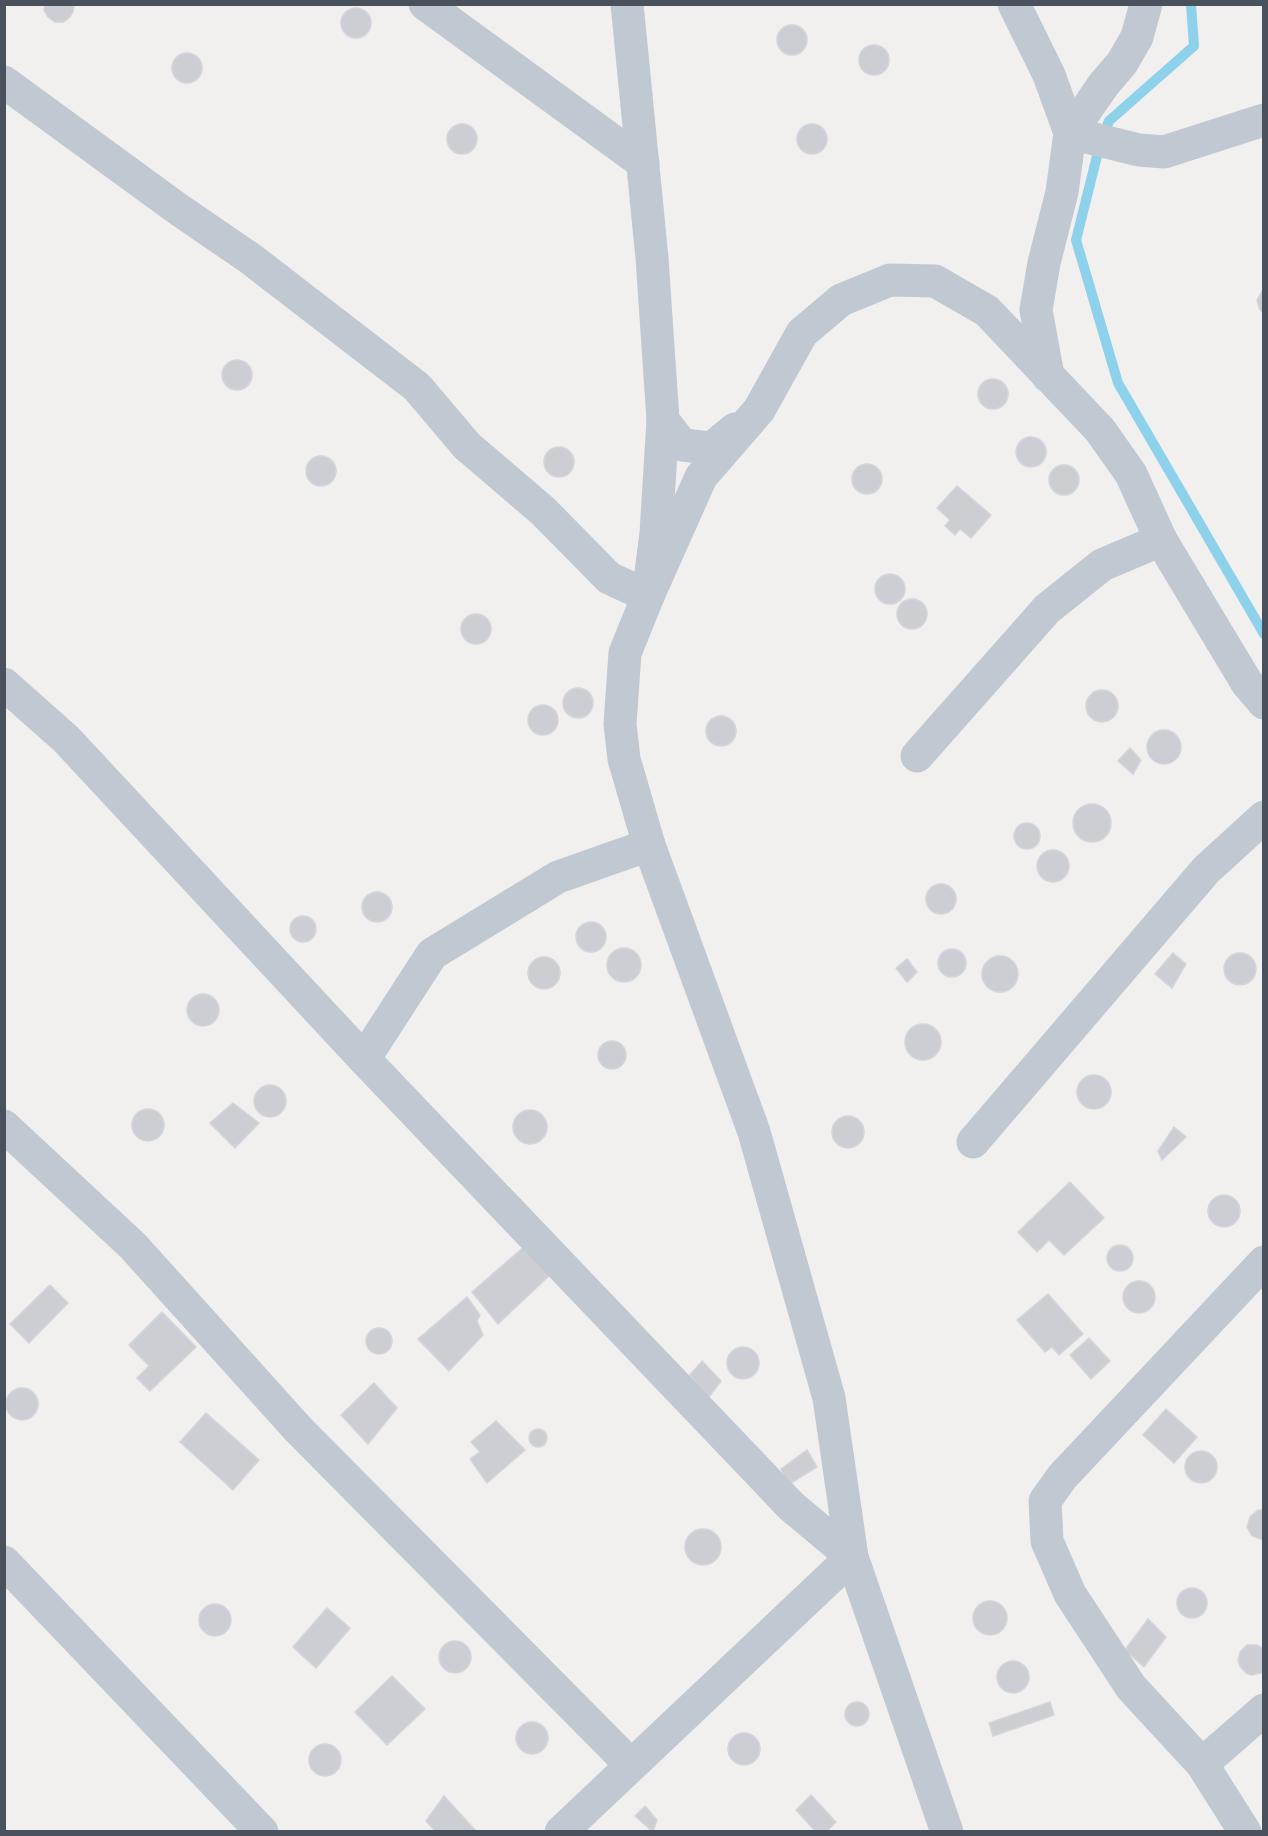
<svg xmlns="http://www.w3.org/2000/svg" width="1268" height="1836" viewBox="0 0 1268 1836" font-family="'Source Sans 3',sans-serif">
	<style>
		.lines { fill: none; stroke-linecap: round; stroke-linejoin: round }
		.stream { stroke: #8dd2ea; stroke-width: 10 }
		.building { fill: #ccced4; stroke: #d3d5db; stroke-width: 1.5 }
		.minor { stroke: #c0c9d1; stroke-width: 33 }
	</style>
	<rect width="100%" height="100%" fill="#f2efef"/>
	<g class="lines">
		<polyline class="stream" points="1191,4 1194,46 1109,121 1101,140 1076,240 1118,383 1264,634"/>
	</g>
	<g class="building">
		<polygon points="45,4 74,4 74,5 73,12 69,18 63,22 55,22 48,17 44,10"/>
		<circle cx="356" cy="23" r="15"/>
		<circle cx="792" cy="40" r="15"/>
		<circle cx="874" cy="60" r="15"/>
		<circle cx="187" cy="68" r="15"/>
		<circle cx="462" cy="139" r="15"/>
		<circle cx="812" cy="139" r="15"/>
		<polygon points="1264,288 1264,313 1260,310 1257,300"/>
		<circle cx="237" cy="375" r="15"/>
		<circle cx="993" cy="394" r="15"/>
		<circle cx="1031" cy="452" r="15"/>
		<circle cx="559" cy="462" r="15"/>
		<circle cx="321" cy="471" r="15"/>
		<circle cx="867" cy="479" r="15"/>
		<circle cx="1064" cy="480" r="15"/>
		<polygon points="957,486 991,515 971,538 960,529 955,535 945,526 950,520 937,508"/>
		<circle cx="890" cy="589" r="15"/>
		<circle cx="912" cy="614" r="15"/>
		<circle cx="476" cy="629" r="15"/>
		<circle cx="578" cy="703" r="15"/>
		<circle cx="1102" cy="706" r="16"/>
		<circle cx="543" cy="720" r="15"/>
		<circle cx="721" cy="731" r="15"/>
		<circle cx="1164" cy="747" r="17"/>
		<polygon points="1130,748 1141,760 1133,774 1118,761"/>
		<circle cx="1092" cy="823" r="19"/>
		<circle cx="1027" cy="836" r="13"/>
		<circle cx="1053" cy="866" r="16"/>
		<circle cx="941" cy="899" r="15"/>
		<circle cx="377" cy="907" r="15"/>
		<circle cx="303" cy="929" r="13"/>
		<circle cx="591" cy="937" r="15"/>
		<circle cx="624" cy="965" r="17"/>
		<circle cx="952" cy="963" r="14"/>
		<circle cx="1240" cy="969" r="16"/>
		<polygon points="1173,953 1186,964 1172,988 1155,974"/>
		<circle cx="1000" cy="974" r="18"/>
		<circle cx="544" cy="973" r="16"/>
		<polygon points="907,959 917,972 907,982 896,968"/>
		<circle cx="203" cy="1010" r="16"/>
		<circle cx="923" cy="1042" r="18"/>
		<circle cx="612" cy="1055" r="14"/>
		<circle cx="1094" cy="1092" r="17"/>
		<circle cx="270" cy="1101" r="16"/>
		<polygon points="233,1103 259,1123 235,1148 210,1123"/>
		<circle cx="148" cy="1125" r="16"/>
		<circle cx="530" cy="1127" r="17"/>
		<circle cx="848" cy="1132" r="16"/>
		<polygon points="1174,1127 1186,1137 1162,1160 1158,1151"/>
		<polygon points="1070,1182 1104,1218 1064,1255 1049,1240 1037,1252 1018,1232"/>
		<circle cx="1224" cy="1211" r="16"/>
		<circle cx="1120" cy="1258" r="13"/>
		<polygon points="525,1246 551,1274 498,1324 472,1292"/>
		<circle cx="1139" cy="1297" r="16"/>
		<polygon points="50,1285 68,1303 29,1343 10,1324"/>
		<polygon points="1048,1294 1083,1334 1059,1355 1052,1347 1045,1352 1017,1320"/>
		<polygon points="467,1297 480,1315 477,1321 483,1335 449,1371 418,1339"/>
		<polygon points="162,1312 196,1347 150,1391 137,1378 149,1366 129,1345"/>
		<circle cx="379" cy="1341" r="13"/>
		<polygon points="1089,1338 1110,1361 1091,1379 1070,1355"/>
		<circle cx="743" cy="1363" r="16"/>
		<polygon points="702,1361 721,1381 708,1398 690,1375"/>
		<polygon points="374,1383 397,1408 368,1444 341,1415"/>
		<circle cx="22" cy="1404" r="16"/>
		<polygon points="1166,1409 1197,1437 1174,1463 1143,1435"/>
		<polygon points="206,1413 259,1460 233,1490 180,1442"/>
		<polygon points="496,1421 525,1450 487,1483 470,1459 480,1452 471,1442"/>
		<circle cx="538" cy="1438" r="9"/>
		<polygon points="807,1450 817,1467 788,1485 781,1469"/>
		<circle cx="1201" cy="1467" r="16"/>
		<polygon points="1258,1510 1264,1510 1264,1540 1252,1536 1247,1527 1250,1517"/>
		<circle cx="703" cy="1547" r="18"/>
		<circle cx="1192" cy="1603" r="15"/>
		<circle cx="990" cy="1618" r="17"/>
		<circle cx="215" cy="1620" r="16"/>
		<polygon points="327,1608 350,1628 316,1668 293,1647"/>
		<polygon points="1148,1619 1166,1637 1144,1667 1125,1650"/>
		<circle cx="455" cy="1657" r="16"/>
		<polygon points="1247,1645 1257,1645 1264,1649 1264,1670 1261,1673 1251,1675 1246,1673 1240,1666 1238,1661 1240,1652"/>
		<circle cx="1013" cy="1677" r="16"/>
		<polygon points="392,1676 425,1709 387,1745 355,1712"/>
		<circle cx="857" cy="1714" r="12"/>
		<polygon points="1050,1702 1054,1715 993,1736 989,1723"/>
		<circle cx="532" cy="1738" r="16"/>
		<circle cx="744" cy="1749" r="16"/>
		<circle cx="325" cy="1760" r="16"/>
		<polygon points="811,1795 836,1822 826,1832 816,1832 796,1810"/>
		<polygon points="444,1796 477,1832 436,1832 426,1821"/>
		<polygon points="645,1806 657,1820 653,1832 635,1816"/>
	</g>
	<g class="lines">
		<g class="minor">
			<polyline points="425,4 643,163"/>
			<polyline points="1014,4 1049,75 1070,133 1062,192 1044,263 1036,310 1048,376"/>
			<polyline points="1146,4 1137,37 1122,63 1104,84 1070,133 1139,150 1164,152 1264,120"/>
			<polyline points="4,82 178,209 251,259 417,387 467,446 543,511 609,578 648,596 656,533 663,420 652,258 627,4"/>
			<polyline points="663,420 682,445 712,448 735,429"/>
			<polyline points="4,684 66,739 364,1059 791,1506 852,1557 561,1832"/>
			<polyline points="917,756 1047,609 1102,565 1161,540"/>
			<polyline points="364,1059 432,954 558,877 649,845"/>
			<polyline points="4,1126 133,1246 298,1429 631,1765"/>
			<polyline points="973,1142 1206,870 1264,817"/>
			<polyline points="4,1562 262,1832"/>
			<polyline points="1202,1764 1264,1710"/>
			<polyline points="947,1832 852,1557 829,1398 754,1132 649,845 624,759 620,724 625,653 648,596 701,477 759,410 802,333 841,300 890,280 935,281 987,311 1100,430 1131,474 1161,540 1247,683 1264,703"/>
			<polyline points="1245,1832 1202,1764 1131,1687 1070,1594 1047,1541 1045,1501 1062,1477 1264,1262"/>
		</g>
	</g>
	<rect width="1268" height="1836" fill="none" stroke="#48515c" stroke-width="12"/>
</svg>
